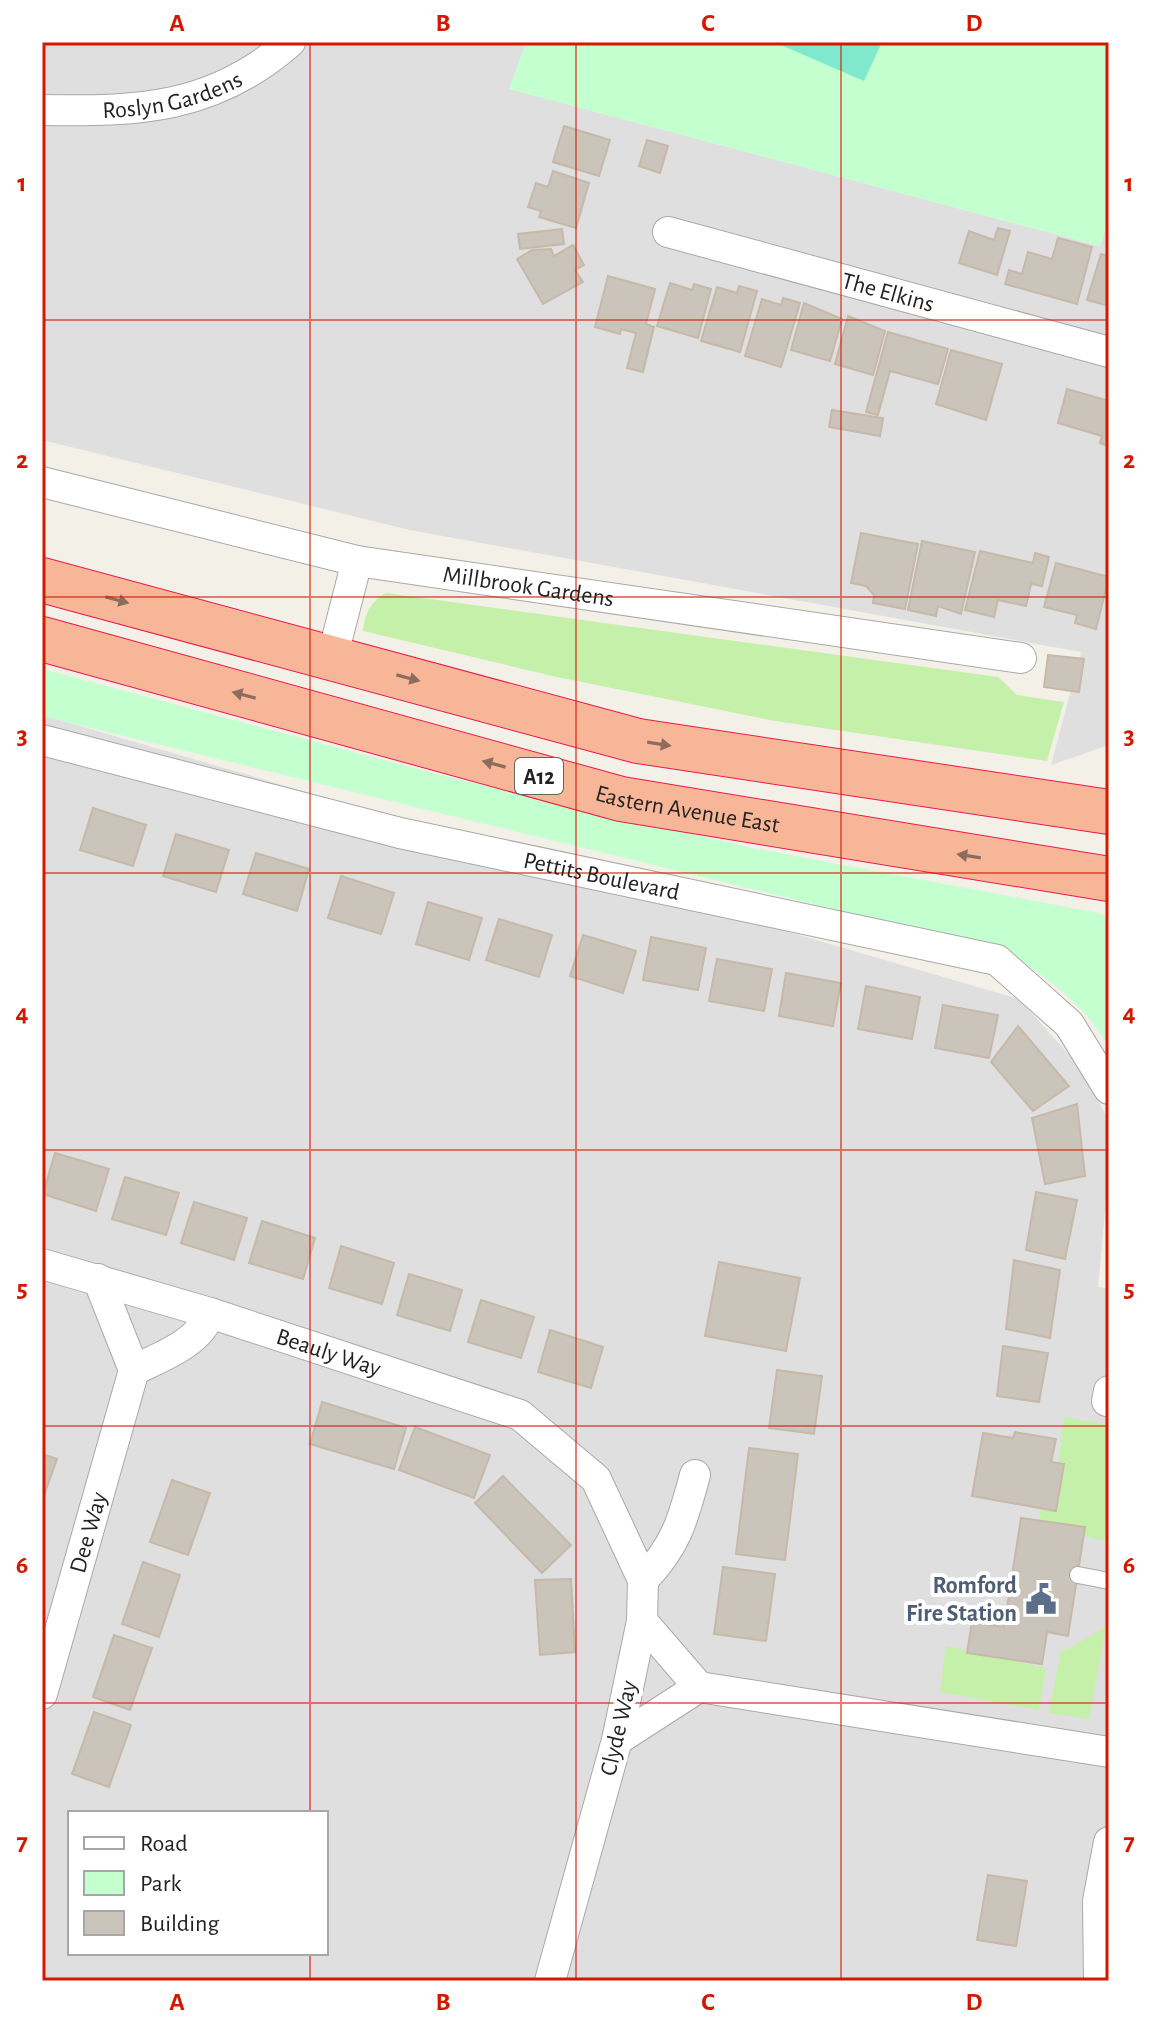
<svg xmlns="http://www.w3.org/2000/svg" width="1151" height="2023" viewBox="0 0 1151 2023" font-family="'Alegreya Sans',sans-serif">
	<style>
		.residential { fill: #e0dfdf; fill-rule: evenodd }
		.grass { fill: #c5f0aa }
		.park { fill: #c3ffcf }
		.pitch { fill: #80e8cc }
		.building { fill: #cbc4ba; stroke: #c6b9a9; stroke-width: 2 }
		.lines { fill: none; stroke-linecap: round; stroke-linejoin: round }
		.service-casing { stroke: #a9a9a9; stroke-width: 18 }
		.minor-casing { stroke: #a9a9a9; stroke-width: 32 }
		.trunk-casing { stroke: #ed194a; stroke-width: 46 }
		.service { stroke: #fff; stroke-width: 16 }
		.minor { stroke: #fff; stroke-width: 30 }
		.trunk { stroke: #f8b699; stroke-width: 44 }
		.oneway { fill: #8d6c5e }
		.grid { fill: none; stroke: #d41800; stroke-width: 2; stroke-opacity: 0.55 }
		.labels { text-anchor: middle; stroke-width: 8; stroke-linejoin: round; paint-order: stroke }
		.shield { fill: #fff; stroke: #646464; stroke-width: 2 }
		.shield-label { font-size: 22px; font-weight: bold; fill: #222 }
		.street-label { font-size: 24px; fill: #222; stroke: #fff }
		.service-label { font-size: 24px; font-weight: bold; fill: #4e5e75; stroke: #fff; text-anchor: end }
		.neatline { fill: none; stroke: #d41800; stroke-width: 3 }
		.grid-label { font-size: 26px; text-anchor: middle; font-weight: bold; fill: #d41800 }
	</style>
	<rect width="100%" height="100%" fill="#f3f0e8"/>
	<g class="residential">
		<polygon points="42,42 526,42 510,89 1100,246 1109,218 1109,745 1051,765 1081,652 410,530 42,440"/>
		<path d="M 42,715 L 1019,999 L 1079,1066 L 1109,1121 L 1109,1167 L 1098,1287 L 1109,1289 L 1109,1981 L 42,1981 ZM 70,1813 L 326,1813 L 326,1953 L 70,1953 Z"/>
	</g>
	<g class="grass">
		<path d="M 386,593 L 998,677 L 1017,695 L 1064,702 L 1047,761 L 775,721 L 557,677 L 363,631 C 365,613 370,602 386,593 Z"/>
		<polygon points="1064,1417 1109,1425 1109,1542 1039,1525 1041,1502 1053,1504"/>
		<polygon points="1106,1627 1089,1719 1049,1713 1061,1649 1066,1650"/>
		<polygon points="946,1646 1046,1668 1039,1710 940,1692"/>
	</g>
	<g class="park">
		<polygon points="526,42 1109,42 1109,218 1100,246 509,89"/>
		<path d="M 42,669 L 444,776 L 752,848 L 1099,913 L 1109,919 L 1109,1047 C 1084,1004 1044,974 1002,950 L 42,716 Z"/>
	</g>
	<polygon class="pitch" points="774,42 882,42 864,81"/>
	<g class="building">
		<polygon points="564,126 610,140 599,176 553,162"/>
		<polygon points="647,140 668,146 660,173 639,166"/>
		<polygon points="553,171 589,183 576,228 539,217 541,211 528,207 536,183 548,187"/>
		<polygon points="998,228 1010,231 997,275 959,263 969,231 994,240"/>
		<polygon points="562,229 564,244 520,249 518,234"/>
		<polygon points="1058,238 1092,247 1077,304 1005,284 1009,270 1022,274 1028,252 1052,259"/>
		<polygon points="573,245 584,265 575,270 583,282 543,304 517,259 532,250 551,249 554,256"/>
		<polygon points="1101,254 1109,256 1109,306 1087,300"/>
		<polygon points="608,276 655,289 646,324 654,327 643,372 627,368 636,333 621,329 620,334 595,327"/>
		<polygon points="670,283 692,290 694,284 711,289 698,338 657,326"/>
		<polygon points="739,286 757,291 740,352 701,341 717,287 737,293"/>
		<polygon points="783,298 800,303 781,367 745,356 762,299 781,305"/>
		<polygon points="804,303 842,319 830,361 791,350"/>
		<polygon points="848,316 885,331 873,375 835,364"/>
		<polygon points="888,332 948,349 938,384 890,371 878,415 866,412"/>
		<polygon points="951,350 1002,364 986,420 936,404"/>
		<polygon points="1067,389 1109,401 1109,446 1100,443 1102,436 1058,423"/>
		<polygon points="832,410 883,418 880,436 829,427"/>
		<polygon points="861,533 918,544 905,609 873,603 874,595 866,586 851,583"/>
		<polygon points="922,541 975,552 961,614 938,606 936,616 908,610"/>
		<polygon points="980,551 1033,563 1035,553 1049,557 1042,586 1031,584 1026,606 998,600 994,617 965,610"/>
		<polygon points="1056,563 1109,577 1096,629 1075,623 1077,615 1044,607"/>
		<polygon points="1048,655 1084,659 1079,692 1044,687"/>
		<polygon points="93,808 146,825 133,866 80,850"/>
		<polygon points="176,834 229,850 216,892 163,876"/>
		<polygon points="256,853 309,869 297,911 243,894"/>
		<polygon points="341,876 394,893 381,934 328,918"/>
		<polygon points="428,902 482,918 469,960 416,944"/>
		<polygon points="499,919 552,935 539,977 486,960"/>
		<polygon points="583,935 636,951 623,993 570,976"/>
		<polygon points="651,937 706,948 698,990 643,980"/>
		<polygon points="717,959 772,969 764,1011 709,1001"/>
		<polygon points="786,973 841,983 833,1026 779,1016"/>
		<polygon points="866,986 920,997 912,1039 858,1029"/>
		<polygon points="943,1005 998,1015 989,1058 935,1048"/>
		<polygon points="1018,1026 1069,1086 1033,1111 991,1062"/>
		<polygon points="1077,1104 1085,1176 1045,1184 1032,1118"/>
		<polygon points="55,1153 109,1169 96,1211 43,1194"/>
		<polygon points="125,1177 179,1193 166,1235 112,1219"/>
		<polygon points="1036,1192 1077,1200 1065,1259 1026,1250"/>
		<polygon points="194,1202 247,1218 234,1260 181,1243"/>
		<polygon points="262,1221 315,1238 303,1279 249,1263"/>
		<polygon points="341,1246 394,1263 382,1304 329,1288"/>
		<polygon points="1014,1260 1060,1270 1050,1338 1006,1329"/>
		<polygon points="719,1262 800,1278 786,1351 705,1336"/>
		<polygon points="409,1274 462,1290 450,1331 397,1315"/>
		<polygon points="481,1300 534,1317 521,1358 468,1342"/>
		<polygon points="550,1330 603,1347 591,1388 538,1372"/>
		<polygon points="1003,1346 1048,1353 1039,1402 997,1396"/>
		<polygon points="777,1370 822,1376 814,1434 769,1428"/>
		<polygon points="322,1402 406,1428 394,1469 310,1444"/>
		<polygon points="415,1427 490,1455 474,1498 399,1470"/>
		<polygon points="1015,1432 1056,1439 1051,1462 1064,1464 1056,1511 972,1496 983,1433 1013,1438"/>
		<polygon points="749,1448 798,1454 785,1560 736,1554"/>
		<polygon points="42,1454 57,1459 42,1501"/>
		<polygon points="503,1476 571,1545 542,1573 475,1503"/>
		<polygon points="172,1480 210,1493 188,1555 150,1542"/>
		<polygon points="1021,1518 1085,1527 1068,1636 1047,1632 1042,1664 967,1653 972,1622 1004,1627"/>
		<polygon points="143,1562 180,1575 159,1637 122,1624"/>
		<polygon points="723,1567 775,1574 766,1641 714,1634"/>
		<polygon points="571,1579 575,1652 540,1655 535,1580"/>
		<polygon points="114,1635 152,1648 130,1710 93,1697"/>
		<polygon points="94,1712 131,1725 109,1787 72,1774"/>
		<polygon points="988,1875 1027,1881 1016,1946 977,1940"/>
	</g>
	<g class="lines">
		<defs>
			<polyline id="service" points="1078,1575 1109,1581"/>
			<g id="minor">
				<path id="s1" d="M 42,110 C 138,112 214,109 290,42"/>
				<path id="s2" d="M 668,232 L 1109,352"/>
				<path id="s3" d="M 42,482 L 357,561 L 1021,658"/>
				<polyline points="332,658 357,561"/>
				<path id="s4" d="M 42,740 L 400,833 L 997,960 L 1069,1024 L 1109,1089"/>
				<path id="s5" d="M 42,1264 L 210,1313 L 520,1415 L 596,1479 L 643,1580 L 642,1621 L 617,1740 L 550,1981"/>
				<path d="M 98,1279 L 134,1370 C 161,1357 200,1343 210,1313"/>
				<polyline points="1107,1401 1109,1391"/>
				<path d="M 643,1580 C 676,1546 683,1520 695,1475"/>
				<polyline points="642,1621 699,1687"/>
				<path id="s6" d="M 42,1694 L 134,1370"/>
				<polyline points="617,1740 699,1687 1109,1752"/>
				<polyline points="1099,1981 1098,1901 1109,1842"/>
			</g>
			<g id="trunk">
				<polyline points="42,580 638,741 1109,812"/>
				<path id="s7" d="M 42,639 L 621,799 L 1109,879"/>
			</g>
		</defs>
		<use href="#service" class="service-casing"/>
		<use href="#minor" class="minor-casing"/>
		<use href="#trunk" class="trunk-casing"/>
		<use href="#service" class="service"/>
		<use href="#minor" class="minor"/>
		<use href="#trunk" class="trunk"/>
	</g>
	<defs><path id="oneway-solid" d="M-6-.8H1V-3.2L6.5 0L1 3.2V.8H-6Z" transform="scale(2)"/></defs>
	<g class="oneway">
		<use href="#oneway-solid" transform="translate(117 600) rotate(15)"/>
		<use href="#oneway-solid" transform="translate(408 678) rotate(15)"/>
		<use href="#oneway-solid" transform="translate(244 695) rotate(-165)"/>
		<use href="#oneway-solid" transform="translate(659 744) rotate(9)"/>
		<use href="#oneway-solid" transform="translate(494 764) rotate(-165)"/>
		<use href="#oneway-solid" transform="translate(969 856) rotate(-171)"/>
	</g>
	<path class="grid" d="M 310,42 L 310,1813M 576,42 L 576,1981M 841,42 L 841,1981M 42,320 L 1109,320M 42,597 L 1109,597M 42,873 L 1109,873M 42,1150 L 1109,1150M 42,1426 L 1109,1426M 42,1703 L 1109,1703M 310,1953 L 310,1981"/>
	<defs>
		<symbol id="civic-bare" viewBox="-9 -9 18 18"><path d="M-.6-6.5H3V-4.5H.6V-3L4-1V1h2V6H-6V1h2V-1L-.6-3ZM-1.2 2.5V6h2.4V2.5Z" fill="#5c6f8a" stroke="#fff" stroke-width="2.5" paint-order="stroke"/></symbol>
	</defs>
	<g fill-rule="evenodd">
		<use href="#civic-bare" x="1019" y="1577" width="44" height="44"/>
	</g>
	<g class="labels">
		<rect class="shield" x="515" y="758" width="48" height="36" rx="6"/>
		<g class="shield-label">
			<text x="539" y="784">A12</text>
		</g>
		<g class="street-label">
			<text dy="8" stroke="none"><textPath href="#s1" startOffset="132">Roslyn Gardens</textPath></text>
			<text dy="8" stroke="none"><textPath href="#s2" startOffset="228">The Elkins</textPath></text>
			<text dy="8" stroke="none"><textPath href="#s3" startOffset="498">Millbrook Gardens</textPath></text>
			<text dy="8" stroke="none"><textPath href="#s7" startOffset="668">Eastern Avenue East</textPath></text>
			<text dy="8" stroke="none"><textPath href="#s4" startOffset="576">Pettits Boulevard</textPath></text>
			<text dy="8" stroke="none"><textPath href="#s5" startOffset="300">Beauly Way</textPath></text>
			<text dy="8" stroke="none"><textPath href="#s6" startOffset="168">Dee Way</textPath></text>
			<text transform="translate(618 1728) rotate(-77)" y="8">Clyde Way</text>
		</g>
		<g class="service-label">
			<text x="1017" y="1593">Romford<tspan x="1017" dy="28">Fire Station</tspan></text>
		</g>
	</g>
	<rect width="1151" height="2023" fill="none" stroke="#ffffff" stroke-width="88"/>
	<rect x="68" y="1811" width="260" height="144" fill="#ffffff" stroke="#a7a7a7" stroke-width="2"/>
	<rect x="84" y="1837" width="40" height="12" fill="#ffffff" stroke="#a7a7a7" stroke-width="2"/>
	<text x="140" y="1851" font-size="24" fill="#222222">Road</text>
	<rect x="84" y="1871" width="40" height="24" fill="#c3ffcf" stroke="#a7a7a7" stroke-width="2"/>
	<text x="140" y="1891" font-size="24" fill="#222222">Park</text>
	<rect x="84" y="1911" width="40" height="24" fill="#cbc4ba" stroke="#a7a7a7" stroke-width="2"/>
	<text x="140" y="1931" font-size="24" fill="#222222">Building</text>
	<rect x="44" y="44" width="1063" height="1935" class="neatline"/>
	<g class="grid-label">
		<text x="177" y="31">A</text>
		<text x="443" y="31">B</text>
		<text x="708" y="31">C</text>
		<text x="974" y="31">D</text>
		<text x="22" y="191">1</text>
		<text x="1129" y="191">1</text>
		<text x="22" y="468">2</text>
		<text x="1129" y="468">2</text>
		<text x="22" y="744">3</text>
		<text x="1129" y="744">3</text>
		<text x="22" y="1021">4</text>
		<text x="1129" y="1021">4</text>
		<text x="22" y="1297">5</text>
		<text x="1129" y="1297">5</text>
		<text x="22" y="1573">6</text>
		<text x="1129" y="1573">6</text>
		<text x="22" y="1850">7</text>
		<text x="1129" y="1850">7</text>
		<text x="177" y="2010">A</text>
		<text x="443" y="2010">B</text>
		<text x="708" y="2010">C</text>
		<text x="974" y="2010">D</text>
	</g>
</svg>
